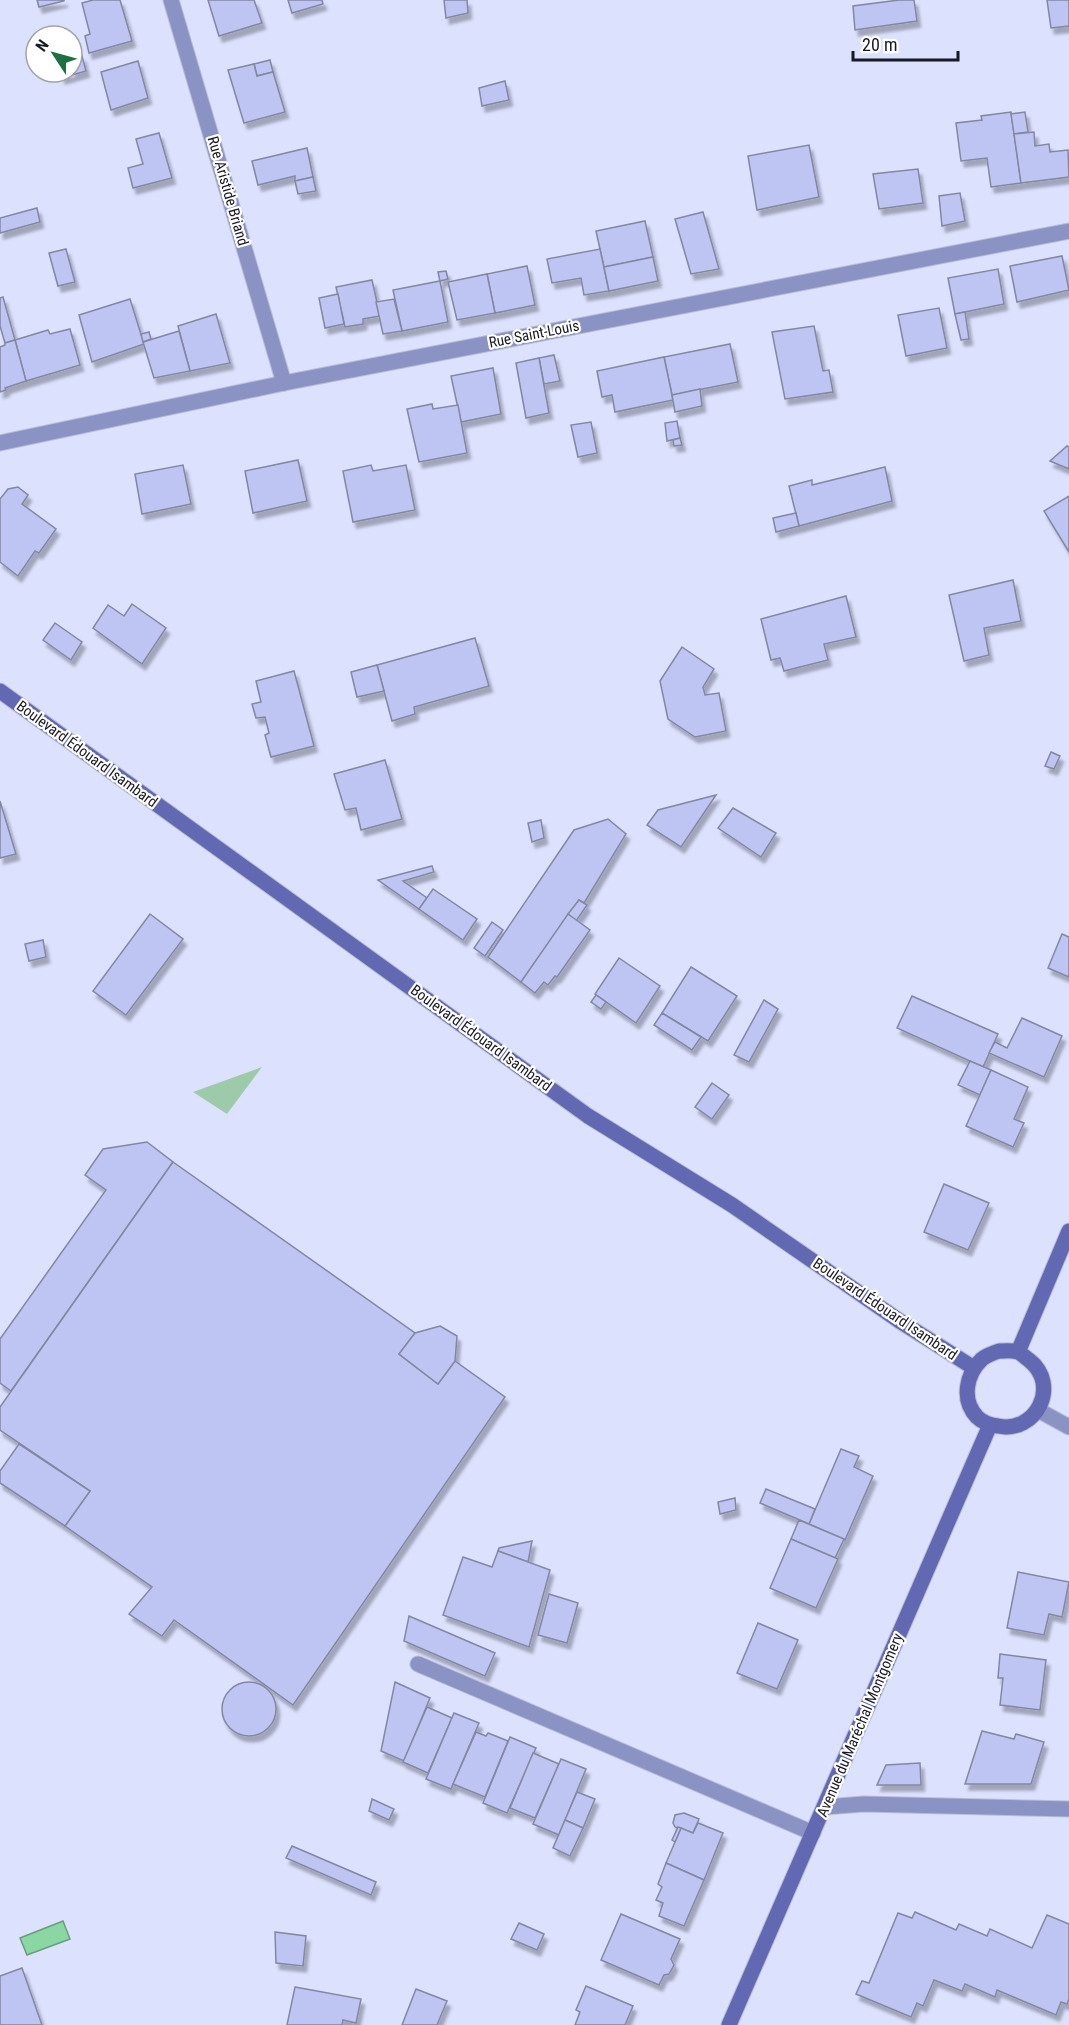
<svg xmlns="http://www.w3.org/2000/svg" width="1069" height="2025" viewBox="0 0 1069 2025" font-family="'Roboto Condensed',sans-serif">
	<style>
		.green { fill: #9dcaa9 }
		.water { fill: #8ad7a3; stroke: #689e7d; stroke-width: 1.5 }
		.building { fill: #bfc5f3; stroke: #8387a2; stroke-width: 1.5; filter: url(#shadow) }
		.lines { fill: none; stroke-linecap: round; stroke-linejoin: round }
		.service-casing { stroke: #b9bdd7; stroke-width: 17 }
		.minor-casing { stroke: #b9bdd7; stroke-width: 17 }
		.tertiary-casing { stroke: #b9bdd7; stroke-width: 17 }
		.secondary-casing { stroke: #b9bdd7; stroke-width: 17 }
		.service { stroke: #8b92c4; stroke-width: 15 }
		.minor { stroke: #8b92c4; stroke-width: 15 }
		.tertiary { stroke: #8b92c4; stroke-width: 15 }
		.secondary { stroke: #6268b2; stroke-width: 15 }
		.labels { text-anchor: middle; stroke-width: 4.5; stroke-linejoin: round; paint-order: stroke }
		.street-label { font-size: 15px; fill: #171923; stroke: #fff }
	</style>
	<defs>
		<filter id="shadow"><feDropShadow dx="3.5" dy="6" stdDeviation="1.5" flood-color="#0004"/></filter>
	</defs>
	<rect width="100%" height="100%" fill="#dce1fe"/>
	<polygon class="green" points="262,1067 227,1114 193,1092"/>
	<polygon class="water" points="63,1921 70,1939 27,1955 20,1938"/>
	<g class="building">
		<polygon points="37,0 64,0 64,1 39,7"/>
		<polygon points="93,0 120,0 132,41 89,53 85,36 90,34 82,3"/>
		<polygon points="208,0 254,0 262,23 219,36"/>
		<polygon points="288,0 322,0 323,4 292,13"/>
		<polygon points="444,0 467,0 468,13 446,18"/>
		<polygon points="899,0 914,0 917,21 855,30 853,6"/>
		<polygon points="1047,0 1069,0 1069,26 1051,28"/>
		<polygon points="82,56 86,71 62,78 60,72 72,72 72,59"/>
		<polygon points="270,60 273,72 257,76 254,64"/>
		<polygon points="138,61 148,98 111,110 101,72"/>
		<polygon points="254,64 257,76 273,72 285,112 244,123 228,70"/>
		<polygon points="505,81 509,100 482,106 479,88"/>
		<polygon points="1011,112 1021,183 991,187 987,158 961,161 956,123 982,120 981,116"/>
		<polygon points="1025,112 1028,132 1014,134 1011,114"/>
		<polygon points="1034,132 1035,146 1049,144 1050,152 1068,150 1069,177 1021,183 1014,134"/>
		<polygon points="159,133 172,178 133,188 128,168 143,164 136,139"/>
		<polygon points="809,145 819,197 757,210 748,156"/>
		<polygon points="307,148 313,177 295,181 295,176 258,185 252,161"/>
		<polygon points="918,169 923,203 879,209 873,174"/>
		<polygon points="313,177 316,191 298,194 295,181"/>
		<polygon points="960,193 965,221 942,226 939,196"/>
		<polygon points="37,208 40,222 0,233 0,218"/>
		<polygon points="703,212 719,269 691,274 675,219"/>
		<polygon points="645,221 653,257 604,267 596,231"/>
		<polygon points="66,249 75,282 58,286 49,253"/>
		<polygon points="600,249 609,291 584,295 581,278 552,283 547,259"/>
		<polygon points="1062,256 1069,290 1017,302 1010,266"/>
		<polygon points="653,257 658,281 609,291 604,267"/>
		<polygon points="527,266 535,305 495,313 487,274"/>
		<polygon points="998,269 1004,304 955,314 948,278"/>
		<polygon points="446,271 448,279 440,281 438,272"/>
		<polygon points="487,274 495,313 457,320 448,282"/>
		<polygon points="372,280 380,316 363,319 363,324 345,327 336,287"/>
		<polygon points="440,281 448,322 402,331 393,290"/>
		<polygon points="338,294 344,324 325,328 319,298"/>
		<polygon points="3,297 15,340 5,343 0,326 0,298"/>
		<polygon points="130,299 144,344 92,362 79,315"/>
		<polygon points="394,299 402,331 383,334 376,302"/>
		<polygon points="939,308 947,348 906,356 898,315"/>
		<polygon points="965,312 969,339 961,340 955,314"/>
		<polygon points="216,314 230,363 190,371 178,326"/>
		<polygon points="814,326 823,371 829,370 833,392 785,399 772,332"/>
		<polygon points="70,329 80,365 26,381 15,340 48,330 50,334"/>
		<polygon points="179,331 190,371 154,378 143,342"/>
		<polygon points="149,332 151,339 143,342 141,334"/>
		<polygon points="15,340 26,381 5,388 6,390 0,392 0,347 5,345 5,343"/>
		<polygon points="730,344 738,382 672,395 664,357"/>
		<polygon points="554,355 560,381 544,384 539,358"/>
		<polygon points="664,357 673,400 615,412 612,395 602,397 597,371"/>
		<polygon points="539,358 549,413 526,418 516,363"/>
		<polygon points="493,368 501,414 461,422 451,376"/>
		<polygon points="700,389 702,406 675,412 672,395"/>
		<polygon points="432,404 433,409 458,405 467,453 419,462 407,409"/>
		<polygon points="677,421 680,438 667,441 665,423"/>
		<polygon points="591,422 597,453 578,457 571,425"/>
		<polygon points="680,438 682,445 674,446 673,440"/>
		<polygon points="1067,446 1069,447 1069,469 1050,461"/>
		<polygon points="298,460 307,501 253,513 245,471"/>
		<polygon points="183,465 191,504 142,514 135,474"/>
		<polygon points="371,465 373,471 406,465 415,510 353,522 343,471"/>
		<polygon points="885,467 892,501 799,526 789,486 812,480 812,485"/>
		<polygon points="18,487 28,495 22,504 56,529 39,553 35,551 18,576 0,562 0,499 8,489"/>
		<polygon points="1069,496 1069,552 1044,511"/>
		<polygon points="796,513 799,526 776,532 773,518"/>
		<polygon points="1013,580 1021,621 984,628 989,655 964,661 949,595"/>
		<polygon points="846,596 856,637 824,644 828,660 784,671 780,658 771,660 761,619"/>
		<polygon points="132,604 166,628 142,664 93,628 108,605 124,616"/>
		<polygon points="55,623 82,642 71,660 43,640"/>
		<polygon points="475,638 489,686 414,707 415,714 392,721 377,665"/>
		<polygon points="682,647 714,669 703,687 705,695 719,693 726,731 695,737 668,719 660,681"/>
		<polygon points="377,665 384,691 357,697 351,672"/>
		<polygon points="294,671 314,746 271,757 265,735 269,733 265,717 256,718 252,704 261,702 256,681"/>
		<polygon points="1051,752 1060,756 1054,769 1045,766"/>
		<polygon points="385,760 402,819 361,830 356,808 345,810 334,774"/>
		<polygon points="716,795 681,847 647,825 658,810"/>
		<polygon points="0,801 16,854 0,858"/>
		<polygon points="733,808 776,833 761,857 718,828"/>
		<polygon points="608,819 626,834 584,903 579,900 521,982 488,957 574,830"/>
		<polygon points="541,820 544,838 532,842 528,823"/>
		<polygon points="432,866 434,872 403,881 427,898 419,909 378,880"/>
		<polygon points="433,889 477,919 463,940 419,909"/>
		<polygon points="579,900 587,905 576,921 568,914"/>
		<polygon points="150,914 183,939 126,1015 93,991"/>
		<polygon points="568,914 590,930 557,977 555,976 548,985 544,982 535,993 521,982"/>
		<polygon points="492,922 503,930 485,956 474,948"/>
		<polygon points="1062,934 1069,937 1069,977 1048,968"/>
		<polygon points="43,940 46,957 29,961 25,944"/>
		<polygon points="619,958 660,986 636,1023 595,994"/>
		<polygon points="691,967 737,996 708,1041 662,1013"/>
		<polygon points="596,995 606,1002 601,1009 591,1002"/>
		<polygon points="912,996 998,1034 983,1067 897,1028"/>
		<polygon points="764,1000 778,1009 749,1062 734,1055"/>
		<polygon points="662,1013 701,1037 692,1050 654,1025"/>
		<polygon points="1022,1018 1062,1036 1044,1077 989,1053 995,1042 1007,1048"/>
		<polygon points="970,1061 991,1070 980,1095 958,1085"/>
		<polygon points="991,1070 1028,1087 1014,1119 1024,1123 1013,1147 966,1126"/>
		<polygon points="712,1083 729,1095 712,1119 695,1107"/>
		<polygon points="147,1142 173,1162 11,1391 0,1383 0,1339 106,1190 85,1175 103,1149"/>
		<polygon points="173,1162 415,1333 399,1354 438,1384 455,1361 505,1397 293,1705 174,1620 162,1636 129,1614 152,1587 65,1526 90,1491 0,1430 0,1407"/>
		<polygon points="944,1184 989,1203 968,1250 924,1232"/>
		<polygon points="440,1326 457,1336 455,1361 438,1384 399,1354 415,1333"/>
		<polygon points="19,1444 90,1491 65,1526 0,1483 0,1471"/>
		<polygon points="841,1449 859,1456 854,1467 873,1476 845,1540 809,1524"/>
		<polygon points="766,1489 815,1509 809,1524 760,1503"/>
		<polygon points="735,1498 736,1510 720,1514 718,1502"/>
		<polygon points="799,1520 844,1539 835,1558 791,1539"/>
		<polygon points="791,1539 838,1559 816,1608 770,1588"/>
		<polygon points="532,1541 528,1562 498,1551 499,1548"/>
		<polygon points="498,1551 550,1570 529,1647 443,1615 463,1557 492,1567"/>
		<polygon points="1018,1572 1069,1582 1062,1617 1049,1614 1044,1635 1007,1628"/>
		<polygon points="549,1594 578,1603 567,1643 538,1635"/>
		<polygon points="409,1616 495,1653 485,1676 404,1641"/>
		<polygon points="758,1623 798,1640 777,1689 737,1673"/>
		<polygon points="1000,1654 1046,1660 1040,1710 1000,1705 1003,1678 998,1678"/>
		<circle cx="249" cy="1709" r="27"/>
		<polygon points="395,1682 430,1698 404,1761 381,1751"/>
		<polygon points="427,1707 452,1718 428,1773 403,1762"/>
		<polygon points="454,1713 479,1723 451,1789 426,1779"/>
		<polygon points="982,1731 1014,1739 1016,1734 1044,1742 1031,1784 965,1784"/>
		<polygon points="476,1732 486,1736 488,1733 508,1741 485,1797 453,1784"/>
		<polygon points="510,1737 536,1748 507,1813 483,1803"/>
		<polygon points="533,1753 559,1764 535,1818 510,1808"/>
		<polygon points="561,1759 586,1769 559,1835 533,1824"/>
		<polygon points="920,1763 921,1785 877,1785 886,1765"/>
		<polygon points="577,1792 595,1799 583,1828 565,1820"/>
		<polygon points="372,1799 394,1809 389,1820 369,1811"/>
		<polygon points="684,1813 699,1819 693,1833 675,1827 673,1823 675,1815"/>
		<polygon points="565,1820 583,1828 570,1856 553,1848"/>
		<polygon points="698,1823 723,1833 704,1880 666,1863 681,1828 693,1833"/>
		<polygon points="678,1827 681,1828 675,1842 672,1840"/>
		<polygon points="292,1846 376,1882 371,1895 286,1858"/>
		<polygon points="666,1863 704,1880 684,1926 659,1916 663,1903 656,1900 662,1887 658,1884"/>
		<polygon points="915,1912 956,1930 959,1924 987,1936 990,1929 1032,1948 1047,1915 1069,1924 1069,1999 1067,2004 1061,2002 1056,2015 997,1990 995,1997 965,1984 962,1991 934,1980 923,2006 917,2003 911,2017 856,1994 862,1981 869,1983 898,1913 912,1918"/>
		<polygon points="621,1914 680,1939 671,1959 674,1965 669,1974 664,1975 659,1985 601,1960"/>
		<polygon points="519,1923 544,1934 537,1950 511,1939"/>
		<polygon points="275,1932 306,1936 303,1966 276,1963"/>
		<polygon points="22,1968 42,2025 0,2025 0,1976"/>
		<polygon points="586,1986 633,2006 625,2025 575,2025 580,2012 576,2010"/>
		<polygon points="295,1987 361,1999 356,2023 343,2020 342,2025 287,2025"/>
		<polygon points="416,1989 447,2001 437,2025 402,2025"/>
	</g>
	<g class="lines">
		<defs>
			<polyline id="service" points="418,1664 813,1833"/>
			<g id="minor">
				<polyline points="171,0 284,383"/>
				<polyline points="0,443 284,383 1069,231"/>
				<polyline points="825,1807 864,1804 1069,1809"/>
			</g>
			<polyline id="tertiary" points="1038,1410 1069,1427"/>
			<g id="secondary">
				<polyline points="0,691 588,1116 732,1205 901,1322 974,1368"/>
				<path d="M 999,1351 C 1004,1351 1013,1350 1018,1352 C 1021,1353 1026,1358 1029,1360 C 1061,1385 1036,1434 998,1426 C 990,1425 983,1423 977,1417 C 961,1400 966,1374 982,1359 C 987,1355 993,1353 999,1351 Z"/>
				<polyline points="1018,1352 1069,1231"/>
				<polyline points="729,2025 990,1425"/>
			</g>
		</defs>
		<use href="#service" class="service-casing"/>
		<use href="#minor" class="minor-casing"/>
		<use href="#tertiary" class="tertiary-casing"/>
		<use href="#secondary" class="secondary-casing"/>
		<use href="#service" class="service"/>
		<use href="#minor" class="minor"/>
		<use href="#tertiary" class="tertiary"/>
		<use href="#secondary" class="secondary"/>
	</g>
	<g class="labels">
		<g class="street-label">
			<text transform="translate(228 191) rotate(74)" y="5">Rue Aristide Briand</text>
			<text transform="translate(534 334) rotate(-11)" y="5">Rue Saint-Louis</text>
			<text transform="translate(87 754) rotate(36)" y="5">Boulevard Édouard Isambard</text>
			<text transform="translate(481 1038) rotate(36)" y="5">Boulevard Édouard Isambard</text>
			<text transform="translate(885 1309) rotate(34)" y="5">Boulevard Édouard Isambard</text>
			<text transform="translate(860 1725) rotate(-67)" y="5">Avenue du Maréchal Montgomery</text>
		</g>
	</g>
	<g transform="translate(54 54) rotate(306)"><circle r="28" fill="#ffffff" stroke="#a2a3a7" stroke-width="1.5"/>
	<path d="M0-4.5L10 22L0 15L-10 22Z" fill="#1f7041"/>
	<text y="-9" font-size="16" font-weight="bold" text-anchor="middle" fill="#171923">N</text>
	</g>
	<path d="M853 51v9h105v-9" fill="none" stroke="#171923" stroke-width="3"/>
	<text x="862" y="51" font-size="18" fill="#171923" stroke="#ffffff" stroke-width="4.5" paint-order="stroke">20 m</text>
</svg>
